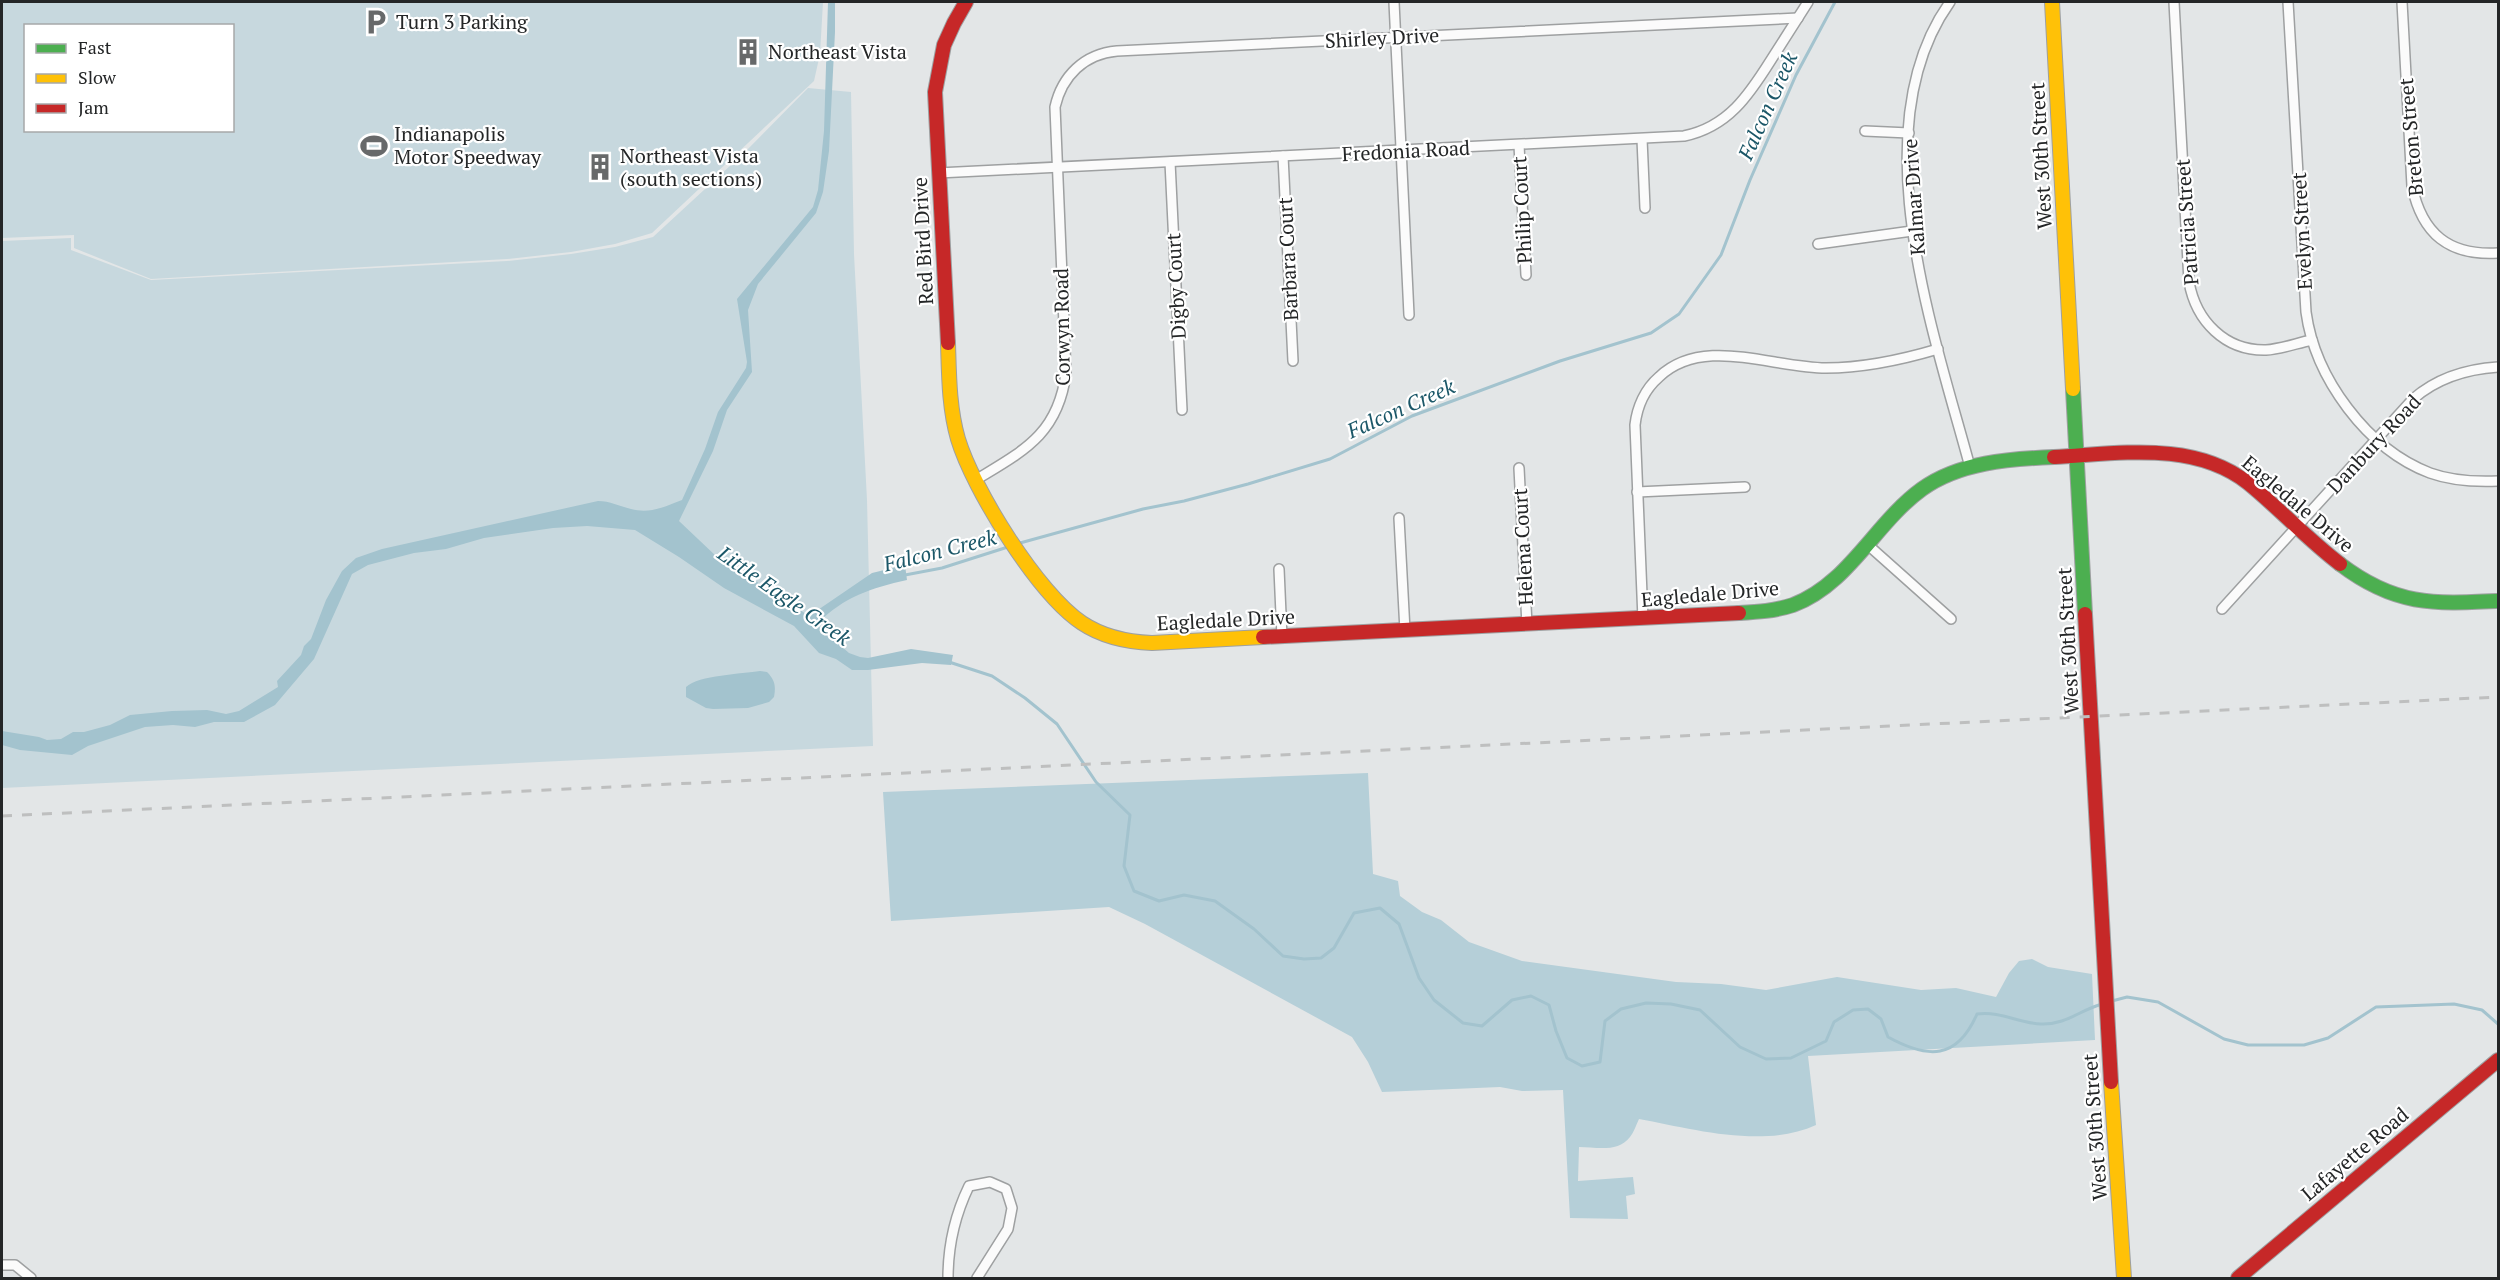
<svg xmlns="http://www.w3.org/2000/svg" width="2500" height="1280" viewBox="0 0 2500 1280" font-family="'PT Serif',serif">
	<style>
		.green { fill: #c7d8de; fill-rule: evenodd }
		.forest { fill: #b5cfd8 }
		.water { fill: #a3c3ce }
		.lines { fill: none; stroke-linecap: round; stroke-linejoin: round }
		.stream { stroke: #a3c3ce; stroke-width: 3 }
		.street-casing { stroke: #9ea0a1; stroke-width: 12 }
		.fast-casing { stroke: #9ea0a1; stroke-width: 16 }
		.slow-casing { stroke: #9ea0a1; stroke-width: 16 }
		.jam-casing { stroke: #9ea0a1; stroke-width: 16 }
		.street { stroke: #fbfbfb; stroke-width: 9 }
		.fast { stroke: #4caf50; stroke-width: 14 }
		.slow { stroke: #ffc107; stroke-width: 14 }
		.jam { stroke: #c62828; stroke-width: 14 }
		.rail { stroke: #bebfbf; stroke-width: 3; stroke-dasharray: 10 10; stroke-linecap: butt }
		.labels { text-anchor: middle; stroke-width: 4.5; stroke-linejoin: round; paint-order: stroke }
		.poi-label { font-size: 20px; fill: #242627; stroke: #fff; text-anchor: start }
		.street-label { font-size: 20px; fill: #242627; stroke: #fff }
		.water-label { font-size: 21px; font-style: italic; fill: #1b5768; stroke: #fff }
	</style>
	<rect width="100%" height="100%" fill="#e3e6e7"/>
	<g class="green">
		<path d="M 2,2 L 823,2 L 820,54 L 814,81 L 652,233 L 615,244 L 571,252 L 507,259 L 151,279 L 74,248 L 74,235 L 2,238 ZM 26,26 L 232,26 L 232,130 L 26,130 Z"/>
		<polygon points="808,88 851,92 854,254 867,500 873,746 2,788 2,241 71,238 71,250 151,280 507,261 571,254 615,247 653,237 744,153"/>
	</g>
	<path class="forest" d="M 1368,773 L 1373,874 L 1398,881 L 1400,896 L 1422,912 L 1441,920 L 1469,942 L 1522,961 L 1676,982 L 1721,984 L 1766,990 L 1837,977 L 1921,990 L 1956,988 L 1996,997 L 2009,973 L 2019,961 L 2032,959 L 2048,967 L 2092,974 L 2095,1040 L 1808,1056 L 1816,1125 C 1763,1149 1693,1129 1639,1119 C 1636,1125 1634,1132 1630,1137 C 1618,1153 1596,1147 1579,1147 L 1578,1181 L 1633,1177 L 1635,1194 L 1626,1196 L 1628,1219 L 1570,1218 L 1563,1090 L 1522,1091 L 1500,1087 L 1382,1092 L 1368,1062 L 1352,1037 L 1145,924 L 1109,907 L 891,921 L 883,792 Z"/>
	<g class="water">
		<path d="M 828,2 L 835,2 L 835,32 L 829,151 L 823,192 L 816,213 L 758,284 L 748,310 L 752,372 L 727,410 L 713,451 L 679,521 L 717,557 L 754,579 L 778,600 L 791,604 L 809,616 L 872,573 L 905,565 L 907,580 C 871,588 844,597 818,623 L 819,627 L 849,653 L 860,657 L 868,658 L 911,649 L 953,655 L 951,665 L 922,663 L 868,670 L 852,670 L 836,659 L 819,653 L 794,626 L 724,588 L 679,557 L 635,530 L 587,526 L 553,528 L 484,538 L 446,549 L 414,553 L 368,565 L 352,574 L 314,659 L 275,705 L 244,722 L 214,722 L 195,727 L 173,725 L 145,727 L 88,746 L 72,755 L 20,750 L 2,745 L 2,731 L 39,737 L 47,740 L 61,739 L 73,732 L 84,732 L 110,725 L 130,715 L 172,711 L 207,710 L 226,714 L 239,711 L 278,687 L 277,681 L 301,655 L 304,646 L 311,639 L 326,600 L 342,571 L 356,558 L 382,549 L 598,501 C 610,501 619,506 631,509 C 650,514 664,507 682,500 L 705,449 L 718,412 L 746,368 L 747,362 L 737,299 L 813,207 L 818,190 L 824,131 Z"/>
		<path d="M 760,671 L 767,672 C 775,680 776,686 774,697 L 769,702 L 748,708 L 713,709 L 706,708 L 686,697 L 686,687 C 699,675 742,674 760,671 Z"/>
	</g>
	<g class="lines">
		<g class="stream">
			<polyline points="1020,543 1143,509 1184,501 1248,484 1330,459 1412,416 1560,361 1651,333 1679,314 1721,255 1750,180 1796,75 1835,2"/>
			<polyline points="905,575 942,568 1011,546"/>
			<path d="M 949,662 L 992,676 L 1025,698 L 1057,724 L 1096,782 L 1130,815 L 1124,866 L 1134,891 L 1159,901 L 1184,895 L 1215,901 L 1254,929 L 1283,956 L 1304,959 L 1321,958 L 1334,948 L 1354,913 L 1380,908 L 1399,924 L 1419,978 L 1434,1000 L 1463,1023 L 1482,1026 L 1512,1000 L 1531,996 L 1549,1005 L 1556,1031 L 1567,1058 L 1582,1066 L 1600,1062 L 1605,1021 L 1621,1009 L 1646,1003 L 1671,1004 L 1700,1010 L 1740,1047 L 1766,1059 L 1791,1058 L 1826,1041 L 1834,1022 L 1853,1010 L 1868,1009 L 1881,1019 L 1888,1037 C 1928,1059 1957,1060 1977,1014 C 2001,1011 2018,1023 2041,1024 C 2066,1025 2080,1010 2102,1004"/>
			<polyline points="2112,1001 2127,997 2158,1002 2224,1039 2248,1045 2304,1045 2328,1038 2376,1007 2454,1004 2482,1010 2498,1024"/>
		</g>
		<defs>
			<g id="street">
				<polyline points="1394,2 1409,315"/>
				<path d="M 1950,2 C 1860,128 1934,333 1970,467"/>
				<path d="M 2174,2 L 2189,282 C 2196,321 2225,351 2266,350 C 2282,349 2297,343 2312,340"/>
				<path d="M 2288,2 L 2306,312 C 2315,378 2367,449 2430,473 C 2452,481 2475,482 2498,481"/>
				<path d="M 2402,2 L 2412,186 C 2422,234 2449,256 2498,253"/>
				<polyline points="1865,131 1909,133"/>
				<polyline points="1642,139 1645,208"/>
				<polyline points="1519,145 1526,275"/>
				<polyline points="1283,156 1293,361"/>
				<polyline points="1170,162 1182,410"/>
				<path d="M 938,173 L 1684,136 C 1728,127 1749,95 1771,60 C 1783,41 1796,21 1808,2"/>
				<polyline points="1818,244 1912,231"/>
				<polyline points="1519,468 1527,625"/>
				<path d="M 974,481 C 1023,451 1058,435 1066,373 L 1055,107 C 1062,76 1084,54 1117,51 L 1798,18"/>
				<polyline points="1637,492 1745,487"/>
				<polyline points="1399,518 1405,631"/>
				<polyline points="1868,545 1951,619"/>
				<polyline points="1279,569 1282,637"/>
				<path d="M 2222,609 L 2413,399 C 2437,378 2467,369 2498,367"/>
				<path d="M 1643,619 L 1635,425 C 1637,407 1645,389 1659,377 C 1703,335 1772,368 1826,368 C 1865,368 1901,360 1938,349"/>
				<polyline points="2,1265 15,1265 31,1278"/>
				<path d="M 948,1278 C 948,1247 955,1215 969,1186 L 990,1182 L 1006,1189 L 1012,1208 L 1008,1229 L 977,1278"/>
			</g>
			<g id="fast">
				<polyline points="2073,389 2085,614"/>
				<path d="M 2340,564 C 2395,606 2433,604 2498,601"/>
				<path d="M 1739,613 C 1757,612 1775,611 1793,605 C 1849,584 1875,523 1922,489 C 1960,462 2009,459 2054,457"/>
			</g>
			<g id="slow">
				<polyline points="2052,2 2073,389"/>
				<path d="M 948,343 C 949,375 949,408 958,439 C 973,489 1038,594 1082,623 C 1103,637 1127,642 1152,643 L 1263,637"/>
				<polyline points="2111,1082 2124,1278"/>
			</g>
			<g id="jam">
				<polyline points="948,343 935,92 944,45 954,23 966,2"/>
				<path d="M 2054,457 C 2118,454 2193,440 2248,483 C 2280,509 2307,539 2340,564"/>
				<polyline points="2085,614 2111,1082"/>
				<polyline points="1263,637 1739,613"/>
				<polyline points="2238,1278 2498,1060"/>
			</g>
		</defs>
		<use href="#street" class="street-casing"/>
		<use href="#fast" class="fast-casing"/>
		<use href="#slow" class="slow-casing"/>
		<use href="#jam" class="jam-casing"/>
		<use href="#street" class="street"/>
		<use href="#fast" class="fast"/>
		<use href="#slow" class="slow"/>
		<use href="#jam" class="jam"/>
		<polyline class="rail" points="2,816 2498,697"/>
	</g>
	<defs>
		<symbol id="parking-bare" viewBox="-9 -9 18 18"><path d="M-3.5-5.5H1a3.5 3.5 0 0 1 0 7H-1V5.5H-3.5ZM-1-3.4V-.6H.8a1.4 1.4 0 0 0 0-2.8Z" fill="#67696a" stroke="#fff" stroke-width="2.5" paint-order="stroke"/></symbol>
		<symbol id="building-bare" viewBox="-9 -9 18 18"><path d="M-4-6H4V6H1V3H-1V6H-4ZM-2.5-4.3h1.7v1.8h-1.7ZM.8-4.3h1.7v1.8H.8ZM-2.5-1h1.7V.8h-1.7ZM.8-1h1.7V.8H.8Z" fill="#67696a" stroke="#fff" stroke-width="2.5" paint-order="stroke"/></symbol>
		<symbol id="stadium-bare" viewBox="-9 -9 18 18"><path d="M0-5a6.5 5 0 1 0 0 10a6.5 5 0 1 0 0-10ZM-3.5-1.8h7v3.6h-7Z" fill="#67696a" stroke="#fff" stroke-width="2.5" paint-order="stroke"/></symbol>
	</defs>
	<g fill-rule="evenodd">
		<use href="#parking-bare" x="357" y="3" width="38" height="38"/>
		<use href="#building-bare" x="729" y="33" width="38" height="38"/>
		<use href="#stadium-bare" x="355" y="127" width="38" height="38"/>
		<use href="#building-bare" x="581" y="148" width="38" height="38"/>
	</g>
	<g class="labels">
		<g class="poi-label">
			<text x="396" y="29">Turn 3 Parking</text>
			<text x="768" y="59">Northeast Vista</text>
			<text x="394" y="141">Indianapolis<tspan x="394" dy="23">Motor Speedway</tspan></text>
			<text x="620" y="163">Northeast Vista<tspan x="620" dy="23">(south sections)</tspan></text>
		</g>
		<g class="street-label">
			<text transform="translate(1382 38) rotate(-3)" y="7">Shirley Drive</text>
			<text transform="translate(2411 137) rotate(-95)" y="7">Breton Street</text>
			<text transform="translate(1406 151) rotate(-3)" y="7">Fredonia Road</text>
			<text transform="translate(2041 156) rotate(-93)" y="7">West 30th Street</text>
			<text transform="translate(1914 197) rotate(-94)" y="7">Kalmar Drive</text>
			<text transform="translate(1522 210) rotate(-93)" y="7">Philip Court</text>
			<text transform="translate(2187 222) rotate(-94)" y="7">Patricia Street</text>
			<text transform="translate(2302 231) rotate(-93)" y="7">Evelyn Street</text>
			<text transform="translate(923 241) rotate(-93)" y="7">Red Bird Drive</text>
			<text transform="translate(1288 259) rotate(-93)" y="7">Barbara Court</text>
			<text transform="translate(1176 286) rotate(-93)" y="7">Digby Court</text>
			<text transform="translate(1062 327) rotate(-91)" y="7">Corwyn Road</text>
			<text transform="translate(2374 444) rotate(-47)" y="7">Danbury Road</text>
			<text transform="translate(2298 504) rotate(40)" y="7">Eagledale Drive</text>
			<text transform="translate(1523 547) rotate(-93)" y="7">Helena Court</text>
			<text transform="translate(1710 594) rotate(-5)" y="7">Eagledale Drive</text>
			<text transform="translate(1226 620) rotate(-3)" y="7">Eagledale Drive</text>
			<text transform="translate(2068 641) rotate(-93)" y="7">West 30th Street</text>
			<text transform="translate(2095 1127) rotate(-94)" y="7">West 30th Street</text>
			<text transform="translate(2355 1154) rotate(-40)" y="7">Lafayette Road</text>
		</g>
		<g class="water-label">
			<text transform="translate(1768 106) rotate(-66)" y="7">Falcon Creek</text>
			<text transform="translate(1401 409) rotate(-24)" y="7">Falcon Creek</text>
			<text transform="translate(940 551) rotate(-14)" y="7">Falcon Creek</text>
			<text transform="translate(784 596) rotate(35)" y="7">Little Eagle Creek</text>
		</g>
	</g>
	<rect width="2500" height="1280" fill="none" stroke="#242627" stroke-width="6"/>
	<rect x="24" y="24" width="210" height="108" fill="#ffffff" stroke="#a7a8a9" stroke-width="1.5"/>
	<rect x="36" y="44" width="30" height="9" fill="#4caf50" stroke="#a7a8a9" stroke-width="1.5"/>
	<text x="78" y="54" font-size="18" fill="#242627">Fast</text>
	<rect x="36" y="74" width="30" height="9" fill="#ffc107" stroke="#a7a8a9" stroke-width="1.5"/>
	<text x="78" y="84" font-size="18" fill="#242627">Slow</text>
	<rect x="36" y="104" width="30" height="9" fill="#c62828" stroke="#a7a8a9" stroke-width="1.5"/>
	<text x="78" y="114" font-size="18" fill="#242627">Jam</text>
</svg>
